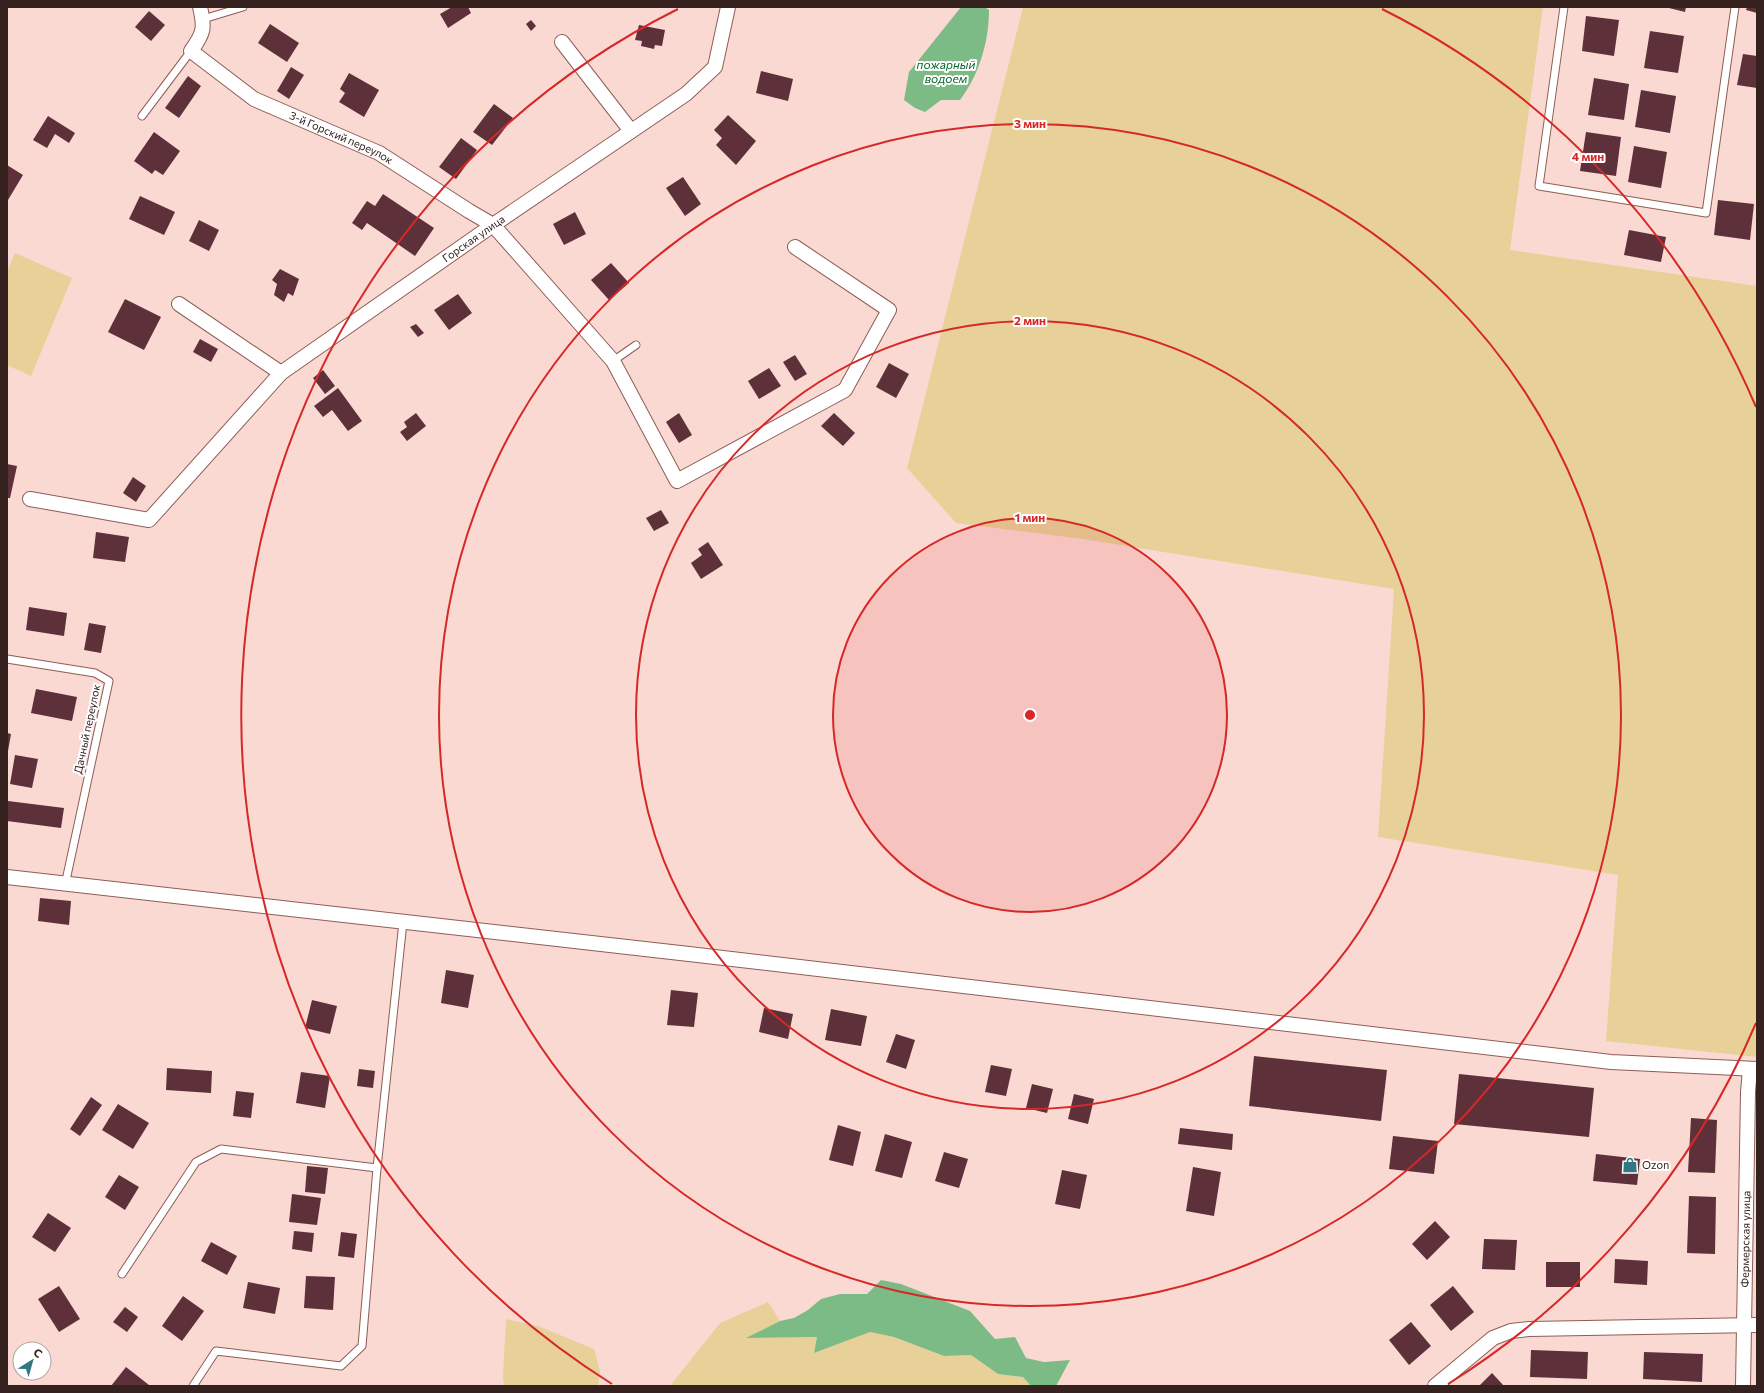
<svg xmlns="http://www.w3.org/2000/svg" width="1764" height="1393" viewBox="0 0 1764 1393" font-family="Commissioner,sans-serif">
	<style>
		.green { fill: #e8d199 }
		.water { fill: #7dbb86 }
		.building { fill: #5e313a }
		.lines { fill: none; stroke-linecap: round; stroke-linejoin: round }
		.lane-casing { stroke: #8e5d57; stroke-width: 9 }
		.street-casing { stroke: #8e5d57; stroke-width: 16 }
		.lane { stroke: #fff; stroke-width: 7 }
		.street { stroke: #fff; stroke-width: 14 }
		.ring { fill: none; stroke: #d62828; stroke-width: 2 }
		.labels { text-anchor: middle; stroke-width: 4; stroke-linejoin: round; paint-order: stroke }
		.street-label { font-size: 11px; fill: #35211e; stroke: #fff }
		.poi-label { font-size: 11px; fill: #35211e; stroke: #fff; text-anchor: start }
		.water-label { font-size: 12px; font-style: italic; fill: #006827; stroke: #fff }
		.centre { fill: #d62828; stroke: #fff; stroke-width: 2 }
		.ring-label { font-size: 12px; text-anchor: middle; font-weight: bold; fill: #d62828; stroke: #fff; stroke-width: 4; stroke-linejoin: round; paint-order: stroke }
	</style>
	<rect width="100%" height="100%" fill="#fbd9d3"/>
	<g class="green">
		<polygon points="1023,7 1543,7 1510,250 1757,286 1757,1057 1606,1041 1618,875 1378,837 1394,589 1083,539 956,523 907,468"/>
		<polygon points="15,253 72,278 31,376 7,365 7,272"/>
		<polygon points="768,1302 780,1321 747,1338 817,1337 814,1353 870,1332 894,1337 944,1356 971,1355 998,1374 1023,1377 1031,1386 670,1386 720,1323"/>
		<polygon points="506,1319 538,1326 594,1349 600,1371 598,1386 504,1386 503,1375"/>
	</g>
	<g class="water">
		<path d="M 961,7 L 984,7 L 989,10 C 989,42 979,75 960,100 L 941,100 L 925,112 L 915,108 L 904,100 L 909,72 Z"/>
		<polygon points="881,1280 901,1284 970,1311 995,1339 1015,1337 1026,1358 1044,1362 1070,1360 1056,1386 1031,1386 1023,1377 998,1374 971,1355 944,1356 894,1337 870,1332 814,1353 817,1337 746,1338 780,1321 794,1318 808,1310 821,1299 840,1294 867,1294"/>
	</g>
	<g class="building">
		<polygon points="452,7 468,7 471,13 448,28 440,14"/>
		<polygon points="1665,7 1686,7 1685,12"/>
		<polygon points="1747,7 1757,7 1757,13 1746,10"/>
		<polygon points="149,11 165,25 151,41 135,27"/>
		<polygon points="1586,16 1619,20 1614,56 1582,51"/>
		<polygon points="531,20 536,26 531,31 526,24"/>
		<polygon points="270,24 299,43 287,62 258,43"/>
		<polygon points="639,25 665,30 662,46 655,45 654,49 641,46 642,41 635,40"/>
		<polygon points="1650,31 1684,36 1678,73 1644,68"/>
		<polygon points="1743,54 1757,56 1757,88 1737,85"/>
		<polygon points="291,67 304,75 289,99 277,91"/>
		<polygon points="761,71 793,79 788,101 756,93"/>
		<polygon points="349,73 379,90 364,117 339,102 345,93 340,89"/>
		<polygon points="188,76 201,86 179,118 165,108"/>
		<polygon points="1594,78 1629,84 1624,120 1588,115"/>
		<polygon points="1641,90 1676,96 1670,133 1635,127"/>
		<polygon points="494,104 513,118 492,145 473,132"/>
		<polygon points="728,115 756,141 736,165 716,145 722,138 714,130"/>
		<polygon points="48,116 75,133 69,143 55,134 47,148 33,140"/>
		<polygon points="154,132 180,151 163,175 155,170 152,174 134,161"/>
		<polygon points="1586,132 1621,137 1616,176 1580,171"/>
		<polygon points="461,138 477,150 456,179 439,167"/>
		<polygon points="1634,146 1667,152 1661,188 1628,182"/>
		<polygon points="7,165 23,175 8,200 7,199"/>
		<polygon points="683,177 701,204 685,216 666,188"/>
		<polygon points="383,194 434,228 415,256 367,223 362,230 352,223 367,201 375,206"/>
		<polygon points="140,196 175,212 164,235 129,219"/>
		<polygon points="1718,200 1754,204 1750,240 1714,235"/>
		<polygon points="575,212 586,234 564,245 553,224"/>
		<polygon points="199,220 219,230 209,251 189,241"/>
		<polygon points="1629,230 1666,237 1661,262 1624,255"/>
		<polygon points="611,263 629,283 609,300 591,280"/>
		<polygon points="280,269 299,279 293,296 288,293 284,302 274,295 277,284 272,280"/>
		<polygon points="458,294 472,313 449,330 434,310"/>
		<polygon points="125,299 161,317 144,350 108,332"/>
		<polygon points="416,324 424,333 418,337 410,327"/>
		<polygon points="200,339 218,349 211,362 193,352"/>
		<polygon points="795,355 807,374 795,381 783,362"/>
		<polygon points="889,363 909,374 896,398 876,387"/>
		<polygon points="769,368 781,386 759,399 748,381"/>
		<polygon points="323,370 335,386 325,394 313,378"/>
		<polygon points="338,388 362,421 348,431 332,410 323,417 314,406"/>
		<polygon points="416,413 426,426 407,441 400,432 407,427 404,422"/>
		<polygon points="679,413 692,435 679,443 666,422"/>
		<polygon points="834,413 855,433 843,446 821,426"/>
		<polygon points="7,464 17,466 10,498 7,498"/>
		<polygon points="133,477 146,486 136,502 123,493"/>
		<polygon points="661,510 669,523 654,531 646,518"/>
		<polygon points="96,532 129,537 125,562 93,558"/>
		<polygon points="708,542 723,565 701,579 691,563 702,555 698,549"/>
		<polygon points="29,607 67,613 64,636 26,630"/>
		<polygon points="89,623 106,626 101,653 84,650"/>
		<polygon points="36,689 77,697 72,721 31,713"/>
		<polygon points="7,733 11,734 8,751 7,751"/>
		<polygon points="15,755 38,759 32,788 10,784"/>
		<polygon points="8,801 64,808 61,828 7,821"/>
		<polygon points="40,898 71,901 69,925 38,921"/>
		<polygon points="446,970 474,975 468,1008 441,1003"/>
		<polygon points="671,990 698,993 694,1027 667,1025"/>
		<polygon points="312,1000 337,1006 330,1034 305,1028"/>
		<polygon points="764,1008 793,1014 788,1039 759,1032"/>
		<polygon points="831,1009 867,1016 861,1046 825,1040"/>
		<polygon points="896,1034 915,1040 906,1069 886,1062"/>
		<polygon points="1254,1056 1387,1070 1381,1121 1249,1106"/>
		<polygon points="991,1065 1012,1069 1006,1096 985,1092"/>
		<polygon points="167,1068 212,1071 211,1093 166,1090"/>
		<polygon points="359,1069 375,1071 373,1088 357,1086"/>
		<polygon points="301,1072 330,1076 325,1108 296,1103"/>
		<polygon points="1459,1074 1594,1088 1589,1137 1454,1124"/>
		<polygon points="1032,1084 1053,1089 1047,1113 1026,1108"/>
		<polygon points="236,1091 254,1093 251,1118 233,1116"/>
		<polygon points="1074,1094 1094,1099 1088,1124 1068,1119"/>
		<polygon points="91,1097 102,1105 80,1136 70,1129"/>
		<polygon points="118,1104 149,1123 133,1149 102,1130"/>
		<polygon points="1691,1118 1717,1120 1715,1173 1688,1172"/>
		<polygon points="838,1125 861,1132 853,1166 829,1160"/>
		<polygon points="1180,1128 1233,1134 1232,1150 1178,1144"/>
		<polygon points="885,1134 912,1142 902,1178 875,1171"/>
		<polygon points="1393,1136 1438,1141 1434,1174 1389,1169"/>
		<polygon points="944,1152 968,1159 959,1188 935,1181"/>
		<polygon points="1596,1154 1640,1159 1637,1185 1593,1181"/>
		<polygon points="307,1166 328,1168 325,1194 305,1192"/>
		<polygon points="1193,1167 1221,1172 1214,1216 1186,1211"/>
		<polygon points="1062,1170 1087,1175 1080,1209 1055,1204"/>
		<polygon points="119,1175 139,1187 125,1210 105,1197"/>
		<polygon points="292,1194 321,1198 317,1225 289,1222"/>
		<polygon points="1689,1196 1716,1197 1715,1254 1687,1253"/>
		<polygon points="48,1213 71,1228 55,1252 32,1237"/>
		<polygon points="1435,1221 1450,1237 1427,1260 1412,1244"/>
		<polygon points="294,1231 314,1233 312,1252 292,1249"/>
		<polygon points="341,1232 357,1234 354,1258 338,1256"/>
		<polygon points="1484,1239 1517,1240 1515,1270 1482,1269"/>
		<polygon points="211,1242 237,1256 227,1275 201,1261"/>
		<polygon points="1615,1259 1648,1261 1647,1285 1614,1283"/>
		<rect x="1546" y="1262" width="34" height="25"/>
		<polygon points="306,1276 335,1277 333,1310 304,1308"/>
		<polygon points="248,1282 280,1288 275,1314 243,1308"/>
		<polygon points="59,1286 80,1319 59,1332 38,1299"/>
		<polygon points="1453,1286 1474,1312 1451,1331 1430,1305"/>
		<polygon points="183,1296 204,1311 182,1341 162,1326"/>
		<polygon points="125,1307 138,1317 127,1332 113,1322"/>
		<polygon points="1411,1322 1431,1346 1409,1365 1389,1340"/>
		<polygon points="1531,1350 1588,1352 1587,1379 1530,1377"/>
		<polygon points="1644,1352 1703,1354 1702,1382 1643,1379"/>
		<polygon points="126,1367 149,1385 148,1386 111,1386"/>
		<polygon points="1492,1373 1504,1386 1479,1386"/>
	</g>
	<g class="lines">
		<defs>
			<g id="lane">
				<polyline points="1564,7 1539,186 1706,213 1735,7"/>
				<polyline points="203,19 243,7"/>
				<polyline points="142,116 191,51"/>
				<polyline points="613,361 636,345"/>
				<polyline points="7,659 95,673 109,681 65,885"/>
				<polyline points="122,1274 196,1162 221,1149 377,1168"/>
				<polyline points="193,1386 216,1351 341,1366 362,1346 377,1168 403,922"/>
			</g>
			<g id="street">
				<path id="s1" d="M 200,7 C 205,28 204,33 191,51 L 254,99 L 379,153 L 469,211 L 493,225 L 613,361 L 677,481 L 845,390 L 889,310 L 795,247"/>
				<polyline points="562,42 631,131"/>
				<path id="s2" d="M 179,304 L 281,373 L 493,225 L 686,94 L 715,67 L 728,7"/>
				<polyline points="30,499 149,520 281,373"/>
				<polyline points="7,877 689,954 1611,1062 1757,1069"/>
				<polyline points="1435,1386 1493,1338 1511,1331 1529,1329 1757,1325"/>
				<path id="s3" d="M 1743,1386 L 1748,1092 L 1750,1069"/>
			</g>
		</defs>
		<use href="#lane" class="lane-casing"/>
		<use href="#street" class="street-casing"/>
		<use href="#lane" class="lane"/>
		<use href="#street" class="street"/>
	</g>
	<circle cx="1030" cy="715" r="197" fill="#d62828" fill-opacity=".12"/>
	<g class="ring">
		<circle cx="1030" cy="715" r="197"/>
		<circle cx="1030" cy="715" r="394"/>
		<circle cx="1030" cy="715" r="591"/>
		<path d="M1756 1023A789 789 0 0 1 1448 1384M612 1384A789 789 0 0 1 678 9M1382 9A789 789 0 0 1 1756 407"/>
	</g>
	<defs>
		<symbol id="shop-bare" viewBox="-9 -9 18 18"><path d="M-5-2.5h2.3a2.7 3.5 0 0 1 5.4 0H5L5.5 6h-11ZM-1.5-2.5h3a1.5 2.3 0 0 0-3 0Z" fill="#317883" stroke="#fff" stroke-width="2.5" paint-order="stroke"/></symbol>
	</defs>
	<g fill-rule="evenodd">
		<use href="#shop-bare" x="1619" y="1154" width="22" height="22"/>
	</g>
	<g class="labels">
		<g class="street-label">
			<text dy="4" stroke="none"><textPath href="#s1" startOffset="222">3-й Горский переулок</textPath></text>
			<text dy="4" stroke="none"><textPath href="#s2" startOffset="358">Горская улица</textPath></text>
			<text transform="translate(87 729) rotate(-78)" y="4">Дачный переулок</text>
			<text dy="4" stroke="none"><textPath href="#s3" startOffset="147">Фермерская улица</textPath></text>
		</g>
		<g class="poi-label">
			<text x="1642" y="1169">Ozon</text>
		</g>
		<g class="water-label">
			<text x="946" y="69">пожарный<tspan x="946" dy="14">водоем</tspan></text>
		</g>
	</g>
	<circle cx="1030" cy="715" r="6" class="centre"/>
	<g class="ring-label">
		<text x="1030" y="128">3 мин</text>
		<text x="1588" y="161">4 мин</text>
		<text x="1030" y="325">2 мин</text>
		<text x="1030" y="522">1 мин</text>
	</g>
	<rect width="1764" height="1393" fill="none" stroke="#35211e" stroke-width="16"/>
	<g transform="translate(32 1361) rotate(37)"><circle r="19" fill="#ffffff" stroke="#aea6a5"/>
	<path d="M0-3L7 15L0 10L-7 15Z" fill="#317883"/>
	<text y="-6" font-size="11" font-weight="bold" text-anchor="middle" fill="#35211e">С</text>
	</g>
</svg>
